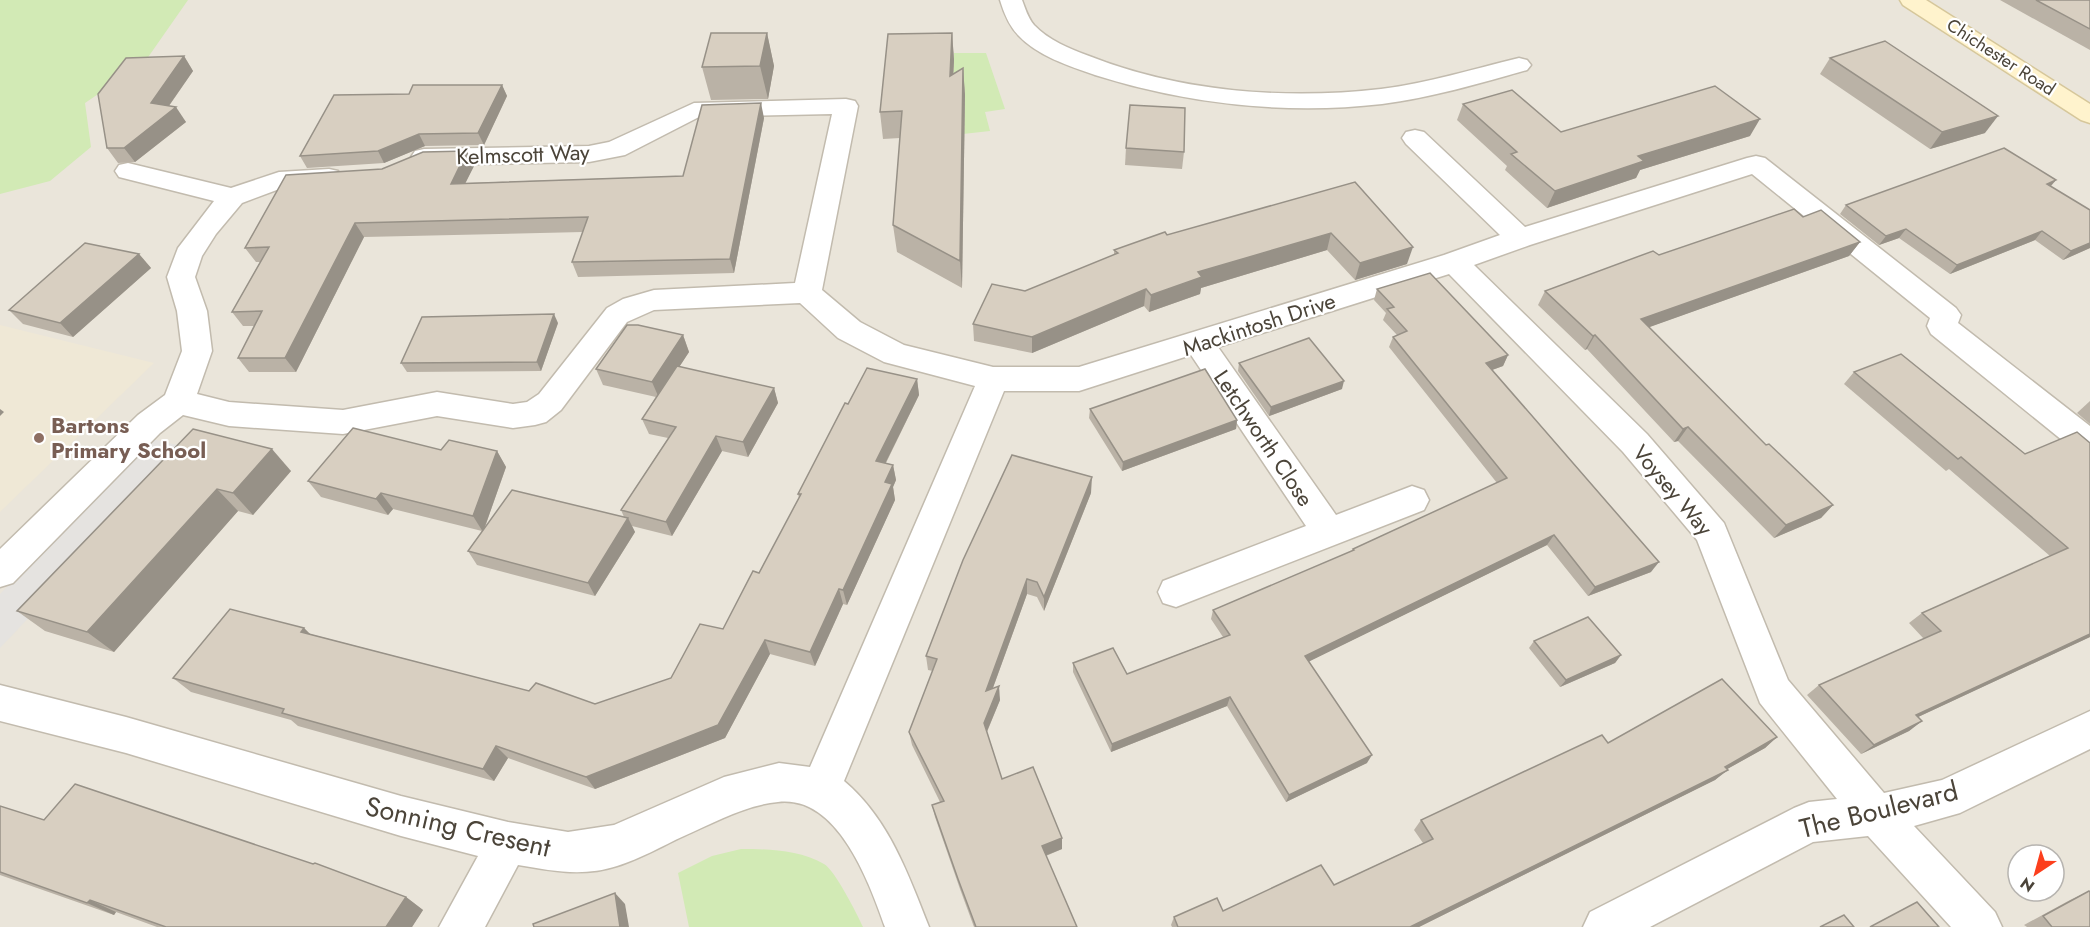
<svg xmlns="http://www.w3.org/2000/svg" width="2090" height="927" viewBox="0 0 2090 927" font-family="Jost,sans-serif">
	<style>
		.residential { fill: #eae5da; fill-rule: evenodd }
		.education { fill: #efe8d6 }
		.green { fill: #d2eab5 }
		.parking { fill: #e5e3e0 }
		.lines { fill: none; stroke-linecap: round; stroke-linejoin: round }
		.street-casing { stroke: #c2bbae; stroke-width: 3 }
		.secondary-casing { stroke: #d6c79b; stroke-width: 3 }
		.street { fill: #fff; fill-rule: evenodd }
		.secondary { fill: #fff3cd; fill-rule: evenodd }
		.wall { fill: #bab2a6 }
		.shaded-wall { fill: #979187 }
		.building { fill: #d8cfc1; stroke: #979187; stroke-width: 1.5 }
		.education-dot { fill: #8d6e63; stroke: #fff; stroke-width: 2 }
		.labels { text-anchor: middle; stroke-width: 4.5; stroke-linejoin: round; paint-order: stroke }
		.far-street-label { font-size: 18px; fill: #4b4439; stroke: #fff }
		.street-label { font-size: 22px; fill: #4b4439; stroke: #fff }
		.education-label { font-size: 22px; font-weight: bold; fill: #785e54; stroke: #fff; text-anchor: start }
		.near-street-label { font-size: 27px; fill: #4b4439; stroke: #fff }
	</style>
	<rect width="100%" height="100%" fill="#f6f3ec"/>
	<path class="residential" d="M 0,0 L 2090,0 L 2090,927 L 0,927 ZM 2018,855 L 2054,855 L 2054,891 L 2018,891 Z"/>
	<polygon class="education" points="0,325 154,363 0,512"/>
	<g class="green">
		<polygon points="0,0 188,0 144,63 85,103 91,147 50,181 0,194"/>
		<polygon points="954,53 986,53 1005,109 985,112 990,131 963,134 952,104"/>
		<path d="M 741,849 C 769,849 799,850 824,864 C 835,870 857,914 863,927 L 689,927 L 678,873 L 712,856 Z"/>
	</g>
	<polygon class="parking" points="152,439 190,448 0,648 0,594"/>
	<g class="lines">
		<defs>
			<g id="street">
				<path d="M 1000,0 L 1022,0 C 1025,8 1028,18 1034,25 C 1048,40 1070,49 1089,56 C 1180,92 1285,100 1381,89 C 1428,83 1473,69 1519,58 L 1527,60 L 1531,65 L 1527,70 C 1480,83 1431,98 1382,104 C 1286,115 1187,104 1095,75 C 1069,66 1038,56 1019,36 C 1009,26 1004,13 1000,0 Z"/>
				<path d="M 846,99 L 855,101 L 858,106 L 822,290 L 860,322 L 904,345 L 993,367 L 1079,367 L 1444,255 L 1500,235 L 1406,144 L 1402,138 L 1406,132 L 1415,130 L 1424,132 L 1525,227 L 1747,158 L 1756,156 L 1765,158 L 1956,308 L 1961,315 L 1958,323 L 2090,426 L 2090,457 L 2078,453 L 1931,334 L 1927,326 L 1930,318 L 1752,174 L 1530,245 L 1474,265 L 1647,434 L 1724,523 L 1788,680 L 1884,793 L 1942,780 L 2090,711 L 2090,749 L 1960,813 L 1914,826 L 1995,912 L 2002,927 L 1951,927 L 1868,836 L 1813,842 L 1650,927 L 1583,927 L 1590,912 L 1794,808 L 1809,802 L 1837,799 L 1760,703 L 1697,540 L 1623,452 L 1449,274 L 1218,347 L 1336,515 L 1412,486 L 1424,490 L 1429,500 L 1424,510 L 1176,607 L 1163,603 L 1158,592 L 1163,581 L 1306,526 L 1191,355 L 1079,391 L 1004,391 L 844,781 C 889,819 908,874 929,927 L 885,927 C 869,882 838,795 778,802 C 745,805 713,823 684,836 C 662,846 640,859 617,866 C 583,877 553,871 518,865 L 485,927 L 439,927 L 478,856 L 401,836 L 126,753 L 0,721 L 0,685 L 126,717 L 401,796 L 508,822 L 568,832 L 614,825 L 724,777 L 779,763 L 810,767 L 975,386 L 884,362 L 838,338 L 800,303 L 654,310 L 627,322 L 561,410 L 546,422 L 535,425 L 513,428 L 437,416 L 343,434 L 229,426 L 183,415 L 160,433 L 13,583 L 0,587 L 0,549 L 138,415 L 165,395 L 182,351 L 177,311 L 167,277 L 178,248 L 214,201 L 119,177 L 115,171 L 119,165 L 128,163 L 231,188 L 279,172 L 329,169 L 338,171 L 342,177 L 338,183 L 282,188 L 242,203 L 216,234 L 202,256 L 195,277 L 207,311 L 212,351 L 197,394 L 229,402 L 343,410 L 437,392 L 513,404 L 527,402 L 539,394 L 607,308 L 623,299 L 654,290 L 795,283 L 832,114 L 699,117 L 625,155 L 589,162 L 424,165 L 415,163 L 411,157 L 415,151 L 424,149 L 589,146 L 609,142 L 694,103 Z"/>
			</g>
			<polygon id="secondary" points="1900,0 1926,0 2090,104 2090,123 2081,120 1903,5"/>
		</defs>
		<use href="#street" class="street-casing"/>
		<use href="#secondary" class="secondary-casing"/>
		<use href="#street" class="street"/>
		<use href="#secondary" class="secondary"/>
	</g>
	<g class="wall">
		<polygon points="2000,0 2090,0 2090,50"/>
		<polygon points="767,33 774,66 768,99 711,100 702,67"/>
		<polygon points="952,33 954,60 953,74 963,68 965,95 962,288 897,252 893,225 900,138 883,139 880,112"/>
		<polygon points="184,56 193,71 169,106 186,122 135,162 118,163 107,148"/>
		<polygon points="1830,58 1985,133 1930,149 1820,74"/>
		<polygon points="502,85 507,96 484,145 425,146 384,163 307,168 300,156 409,94"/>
		<polygon points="1463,104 1561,132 1750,136 1640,170 1636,178 1547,208 1505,170 1507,166 1457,120"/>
		<polygon points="764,118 734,273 578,277 572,262 583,232 364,237 296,372 249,372 238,358 255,326 243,326 232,312 260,262 256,262 245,248 382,169 467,151 474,166 465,183 683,176"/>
		<polygon points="1126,148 1184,152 1182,169 1125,165"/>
		<polygon points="2056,180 2051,186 2090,248 2063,260 2035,240 1950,274 1899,238 1879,245 1840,214 1846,205"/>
		<polygon points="1355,182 1407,264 1355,280 1327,250 1201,288 1200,294 1149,312 1144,306 1032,353 974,341 973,324 1025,291 1114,255 1114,250"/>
		<polygon points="1803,217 1860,242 1849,256 1649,327 1766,445 1833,505 1821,518 1774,538 1678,441 1674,442 1587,349 1585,350 1538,305 1545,291 1659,255"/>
		<polygon points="139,254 151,268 73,337 23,324 9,310"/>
		<polygon points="1377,289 1508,355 1503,366 1492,370 1651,572 1588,596 1547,545 1309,661 1367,763 1286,802 1227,706 1111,752 1073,672 1073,663 1127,674 1223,637 1211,619 1213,610 1352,551 1353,549 1497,483 1389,347 1393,337 1397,335 1383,320 1386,313 1374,300"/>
		<polygon points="558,323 541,371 407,372 401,363"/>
		<polygon points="683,335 689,352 679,367 774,388 778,403 748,457 722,451 672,536 632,526 635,532 595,596 477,565 468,551 482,531 393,509 388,515 321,497 308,481 441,450 497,451 506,467 485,527 624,517 621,510 668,438 649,434 642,419 656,397 603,385 596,369"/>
		<polygon points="1239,363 1342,389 1269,416 1238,371"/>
		<polygon points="1854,372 2025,454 2077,432 2090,637 1918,717 1922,721 1909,731 1861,754 1807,695 1819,685 1924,639 1909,623 1922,613 2050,556 1949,469 1946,471 1844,384"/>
		<polygon points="917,379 919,395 886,463 893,465 896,480 893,487 895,500 847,605 843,604 815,666 770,654 725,738 595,789 508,758 494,781 298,726 291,720 191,692 173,678 304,628 310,634 529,691 595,704 671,678 723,629 759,573 799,498 798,494 848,404"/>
		<polygon points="2090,401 2090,424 2077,413"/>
		<polygon points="1090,409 1237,420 1236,429 1122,471 1089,418"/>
		<polygon points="193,429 291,471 253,515 238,511 114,652 45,631 17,611"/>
		<polygon points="1091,493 1044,611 1037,597 1027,594 993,688 1000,700 987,732 1002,779 1062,838 1062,849 1046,856 1077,927 974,927 960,889 935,817 932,805 940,802 912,745 909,732 933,671 928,670 926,656"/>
		<polygon points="1534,641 1621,655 1615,663 1560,687 1529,648"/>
		<polygon points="1777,737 1765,748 1727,769 1715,780 1419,927 1172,927 1171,925 1174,917 1223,911 1334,885 1423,843 1414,830 1421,820 1608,743"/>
		<polygon points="0,806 44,820 406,897 423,910 412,927 157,927 116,912 114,915 0,875"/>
		<polygon points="2089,891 2090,927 2027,927 2024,925 2070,900"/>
	</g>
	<g class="shaded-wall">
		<polygon points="767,33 774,66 768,99 760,66"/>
		<polygon points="952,33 954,60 952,103 950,76"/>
		<polygon points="184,56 193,71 161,117 151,103"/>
		<polygon points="963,68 965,95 962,288 960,261"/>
		<polygon points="502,85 507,96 484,145 478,133"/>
		<polygon points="761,103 764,118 734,273 730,259"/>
		<polygon points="176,107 186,122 135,162 124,148"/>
		<polygon points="1998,116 1985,133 1930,149 1942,132"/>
		<polygon points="1760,119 1750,136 1640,170 1636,178 1547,208 1555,191 1638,156"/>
		<polygon points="419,134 425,146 384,163 378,151"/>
		<polygon points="467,151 474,166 458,198 451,184"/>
		<polygon points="2056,180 2048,189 2047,184"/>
		<polygon points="355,223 364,237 296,372 285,358"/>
		<polygon points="1906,229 1899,238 1879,245 1886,236"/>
		<polygon points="2042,231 2035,240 1950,274 1957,265"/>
		<polygon points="1331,233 1327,250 1201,288 1200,294 1149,312 1151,295 1198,272"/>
		<polygon points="1860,242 1849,256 1633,333 1641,319"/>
		<polygon points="2090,243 2090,248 2063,260 2071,251"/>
		<polygon points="1413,247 1407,264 1355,280 1360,263"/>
		<polygon points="139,254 151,268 73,337 60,323"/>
		<polygon points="1146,289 1144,306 1032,353 1032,337"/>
		<polygon points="554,314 558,323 541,371 537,362"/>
		<polygon points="683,335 689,352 659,398 652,382"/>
		<polygon points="1595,335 1587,349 1585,350 1593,336"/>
		<polygon points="1508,355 1503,366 1481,374 1486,363"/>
		<polygon points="917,379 919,395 879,476 876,461"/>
		<polygon points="1344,381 1342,389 1269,416 1271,407"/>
		<polygon points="774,388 778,403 748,457 743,442"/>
		<polygon points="0,409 4,412 0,416"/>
		<polygon points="1237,420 1236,429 1122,471 1123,462"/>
		<polygon points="1688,427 1678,441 1674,442 1683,429"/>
		<polygon points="716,436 722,451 672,536 666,522"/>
		<polygon points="272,449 291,471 253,515 233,493"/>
		<polygon points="497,451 506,467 483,532 473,516"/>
		<polygon points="893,465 896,480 893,487 895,500 847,605 843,590 885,482"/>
		<polygon points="1092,477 1091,493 1044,611 1044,597"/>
		<polygon points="217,489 238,511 114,652 87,632"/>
		<polygon points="381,493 393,509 388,515 376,499"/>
		<polygon points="1833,505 1821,518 1774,538 1786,525"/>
		<polygon points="628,518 635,532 595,596 588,583"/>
		<polygon points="1554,535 1547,545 1302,665 1305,656"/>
		<polygon points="1659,562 1651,572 1588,596 1595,587"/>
		<polygon points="1027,579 1027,594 987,704 986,691"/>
		<polygon points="839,589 843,604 815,666 810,652"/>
		<polygon points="304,628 318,642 301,632"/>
		<polygon points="2090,634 2090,637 1903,724 1916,715"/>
		<polygon points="765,640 770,654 725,738 595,789 586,777"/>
		<polygon points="1621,655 1615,663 1560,687 1566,680"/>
		<polygon points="999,686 1000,700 985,736 984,723"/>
		<polygon points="1230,697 1227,706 1111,752 1112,744"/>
		<polygon points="1922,721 1909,731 1861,754 1874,745"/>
		<polygon points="1777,737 1765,748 1713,777 1728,770 1715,780 1419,927 1410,927 1725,767"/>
		<polygon points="496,746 508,758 494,781 483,769"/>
		<polygon points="1372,755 1367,763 1286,802 1289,795"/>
		<polygon points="1062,838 1062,849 1042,857 1042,846"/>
		<polygon points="615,893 625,904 629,927 620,927"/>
		<polygon points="406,897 423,910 412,927 386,927"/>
		<polygon points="90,900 116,912 114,915 87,903"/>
	</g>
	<g class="building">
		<polygon points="2036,0 2090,0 2090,29"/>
		<polygon points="711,33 767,33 760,66 702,67"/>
		<polygon points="952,33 950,76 963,68 960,261 893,225 902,111 880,112 888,34"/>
		<polygon points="1885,41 1998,116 1942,132 1830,58"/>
		<polygon points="184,56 151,103 176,107 124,148 107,148 98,94 126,58"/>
		<polygon points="413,85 502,85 478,133 419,134 378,151 300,156 334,95 409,94"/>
		<polygon points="1715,86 1760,119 1638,156 1644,161 1555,191 1511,154 1517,152 1463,104 1512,90 1561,132"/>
		<polygon points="761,103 730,259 572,262 588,217 355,223 285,358 238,358 262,311 232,312 269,247 245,248 286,175 382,169 423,152 467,151 451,184 683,176 702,105"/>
		<polygon points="1130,105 1185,108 1184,152 1126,148"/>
		<polygon points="2004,148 2056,180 2047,184 2090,210 2090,243 2071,251 2042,231 1957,265 1906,229 1886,236 1846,205"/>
		<polygon points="1355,182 1413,247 1360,263 1331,233 1198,272 1202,277 1151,295 1146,289 1032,337 973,324 992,284 1025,291 1118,253 1114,250 1165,232 1167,235"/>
		<polygon points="1794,209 1803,217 1821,210 1860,242 1641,319 1766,445 1769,444 1833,505 1786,525 1688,427 1683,429 1595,335 1593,336 1545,291 1653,251 1659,255"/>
		<polygon points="85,243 139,254 60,323 9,310"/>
		<polygon points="1430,273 1508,355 1486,363 1659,562 1595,587 1554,535 1305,656 1372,755 1289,795 1230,697 1112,744 1073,663 1113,648 1127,674 1230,635 1213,610 1354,550 1353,549 1507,478 1393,337 1407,331 1387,309 1394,307 1377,289"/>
		<polygon points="554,314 537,362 401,363 422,317"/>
		<polygon points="627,325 638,325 683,335 652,382 596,369"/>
		<polygon points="1309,338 1344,381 1271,407 1239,363"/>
		<polygon points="1901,354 2025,454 2077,432 2090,443 2090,634 1916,715 1922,721 1874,745 1819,685 1941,631 1922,613 2068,548 1961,457 1958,459 1854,372"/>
		<polygon points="677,366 774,388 743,442 716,436 666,522 621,510 676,427 642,419"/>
		<polygon points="867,368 917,379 876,461 893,465 885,482 892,484 843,590 839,589 810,652 765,640 718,725 586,777 496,746 483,769 282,713 284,709 173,678 230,609 304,628 301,632 529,691 536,683 595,704 671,678 700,624 723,629 753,571 759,573 801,494 798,494 845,403 848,404"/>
		<polygon points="1205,369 1237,420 1123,462 1090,409"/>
		<polygon points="353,428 441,450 449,440 497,451 473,516 381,493 376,499 308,481"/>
		<polygon points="193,429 272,449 233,493 217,489 87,632 17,611"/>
		<polygon points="1012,455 1092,477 1044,597 1037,582 1027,579 986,691 999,686 984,723 1002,779 1033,767 1062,838 1042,846 1077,927 976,927 958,879 932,805 944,801 909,732 937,659 926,656 963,560"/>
		<polygon points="512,490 628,518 588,583 468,551"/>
		<polygon points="1588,617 1621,655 1566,680 1534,641"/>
		<polygon points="1722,679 1777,737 1725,767 1728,770 1410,927 1178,927 1174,917 1217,898 1223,911 1321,865 1334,885 1433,839 1421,820 1602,735 1608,743"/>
		<polygon points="75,784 313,864 315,863 406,897 386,927 166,927 90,900 87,903 0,872 0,806 44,820"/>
		<polygon points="2089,891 2090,892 2090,927 2052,927 2043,916"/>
		<polygon points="615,893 620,927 534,927 533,924"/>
		<polygon points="1917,902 1939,927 1870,927"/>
		<polygon points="1844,915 1854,927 1820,927"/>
	</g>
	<circle class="education-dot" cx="39" cy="438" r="6"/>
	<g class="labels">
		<g class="far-street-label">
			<text transform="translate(2001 57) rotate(33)" y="6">Chichester Road</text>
		</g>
		<g class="street-label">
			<text transform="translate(523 154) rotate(-2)" y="8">Kelmscott Way</text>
			<text transform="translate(1259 324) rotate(-18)" y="8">Mackintosh Drive</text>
			<text transform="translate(1264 438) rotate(56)" y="8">Letchworth Close</text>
			<text transform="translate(1673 490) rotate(50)" y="8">Voysey Way</text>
		</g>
		<g class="education-label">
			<text x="51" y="433">Bartons<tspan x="51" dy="25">Primary School</tspan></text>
		</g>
		<g class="near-street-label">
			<text transform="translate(1879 810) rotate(-14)" y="9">The Boulevard</text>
			<text transform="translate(458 827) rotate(13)" y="9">Sonning Cresent</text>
		</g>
	</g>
	<g transform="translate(2036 873) rotate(216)"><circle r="28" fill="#ffffff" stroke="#b7b4b0" stroke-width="1.5"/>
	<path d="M0-4.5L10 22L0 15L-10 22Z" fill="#fc3f1d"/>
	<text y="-9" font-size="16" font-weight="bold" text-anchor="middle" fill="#4b4439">N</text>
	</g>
</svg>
